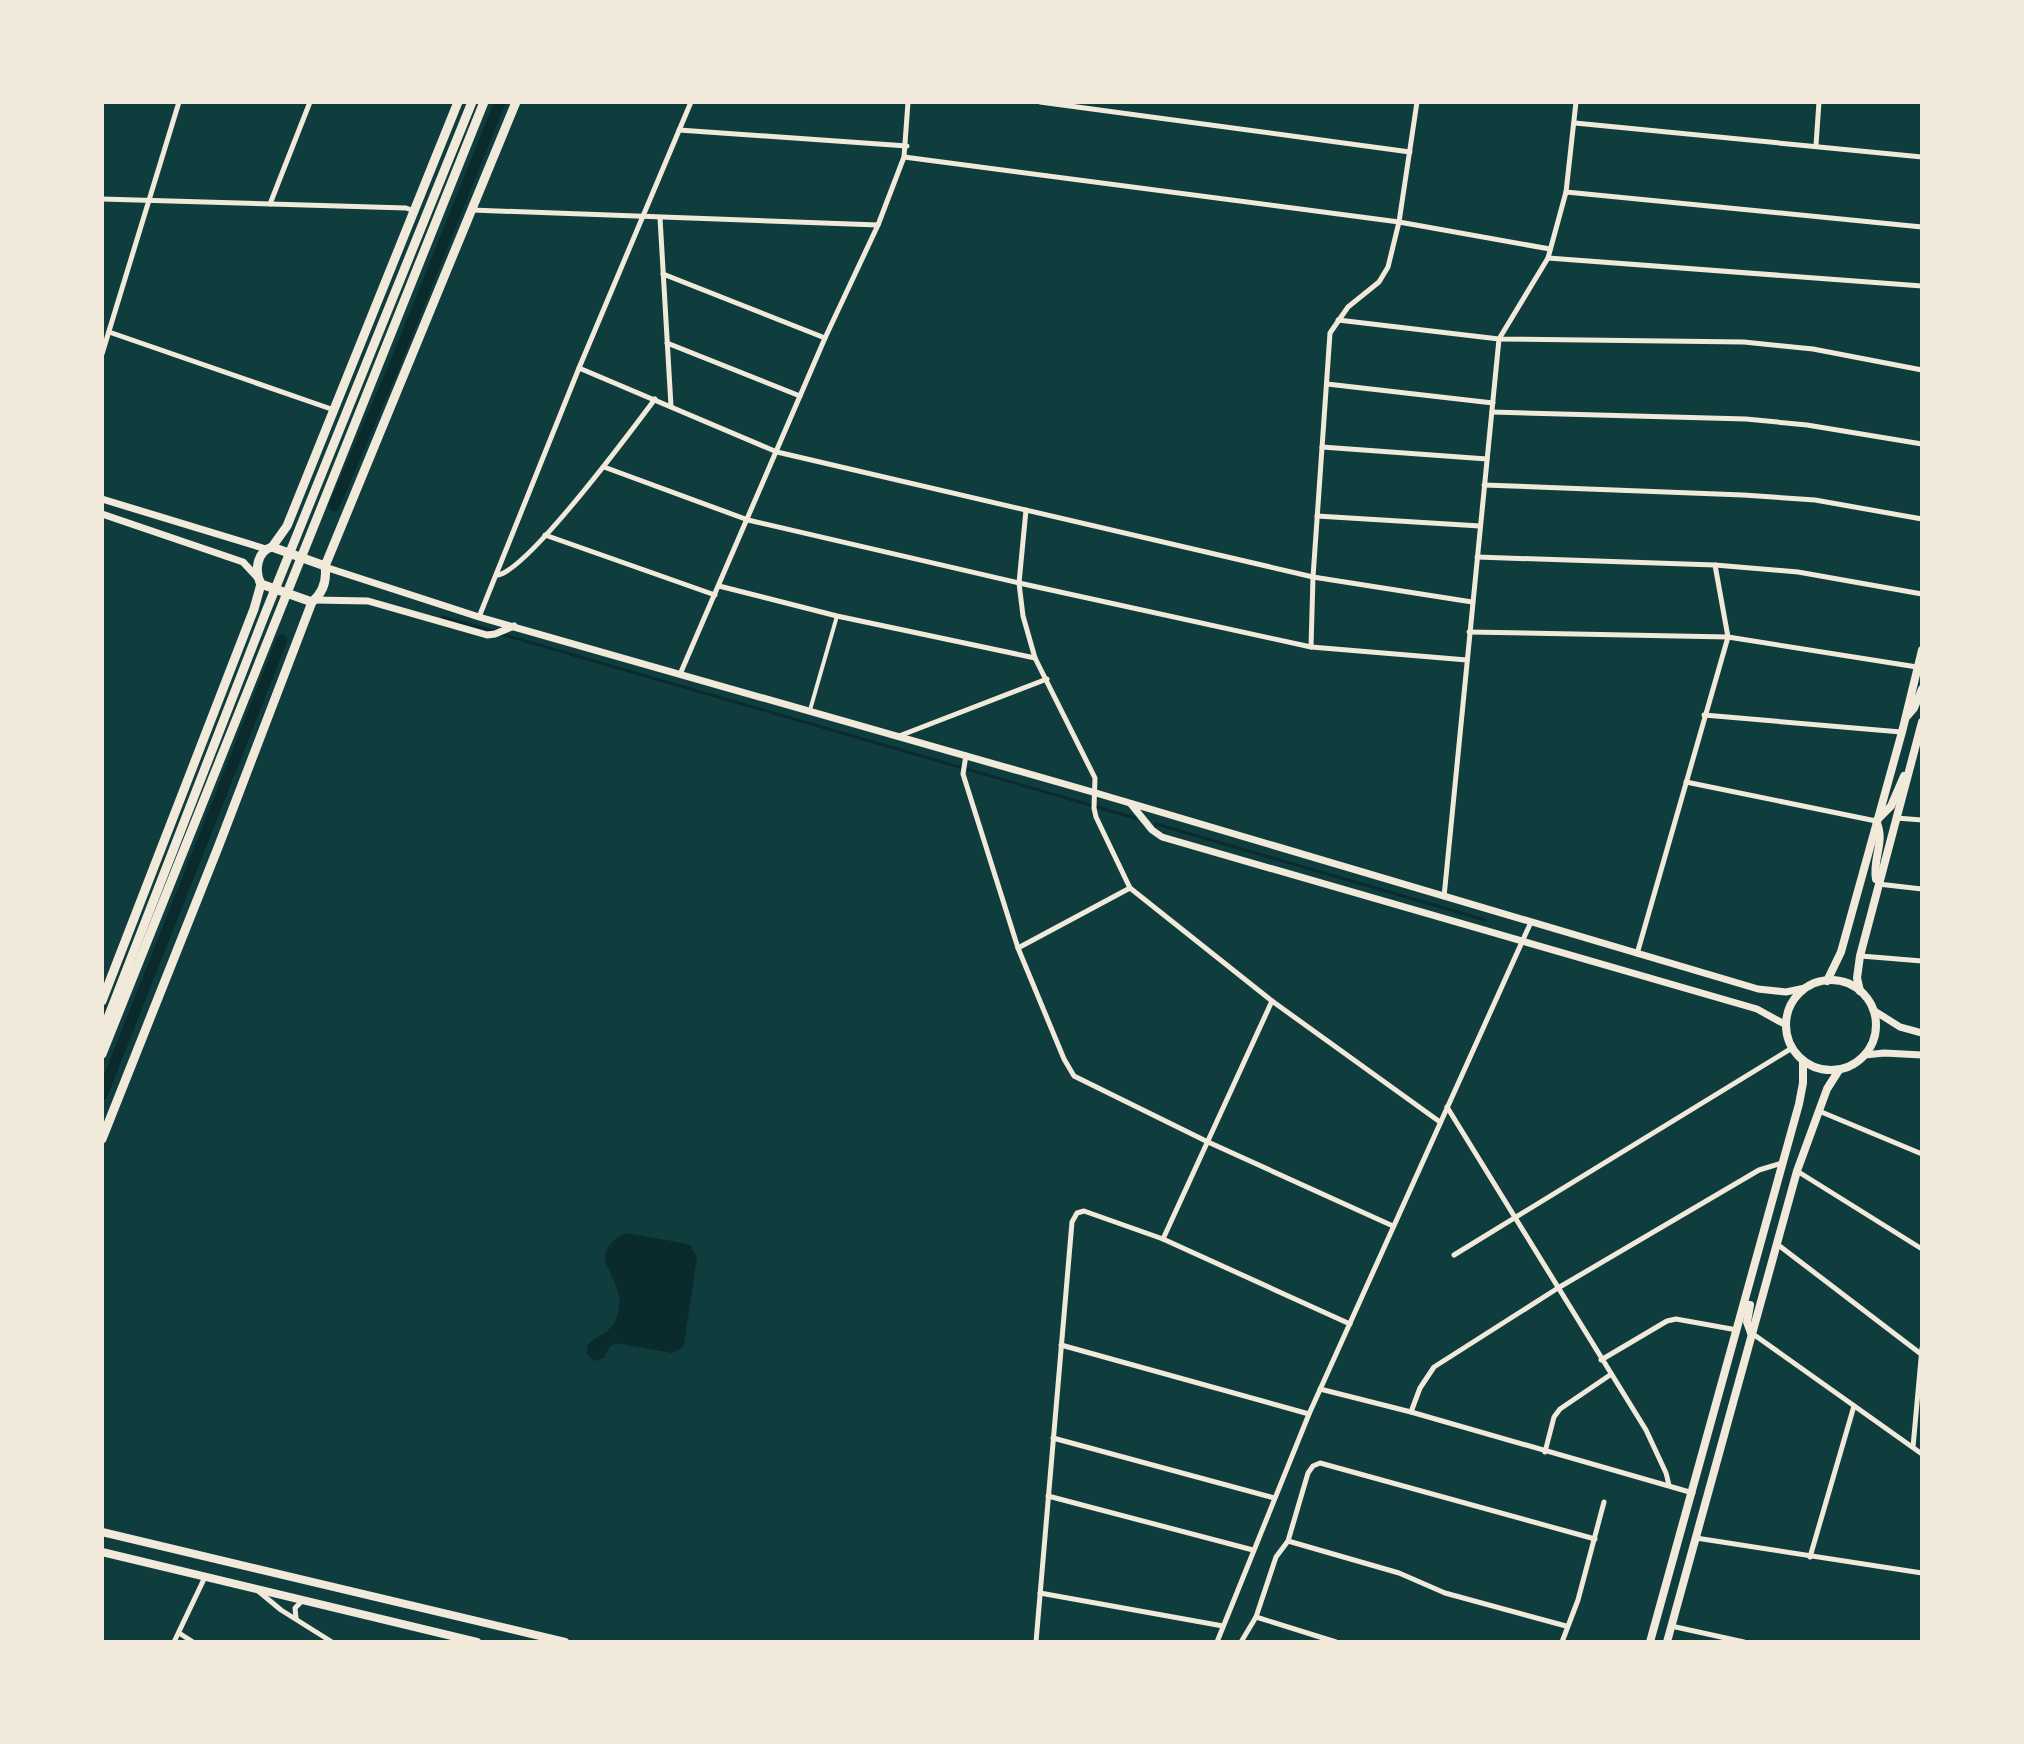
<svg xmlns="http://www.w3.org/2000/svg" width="2024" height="1744" viewBox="0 0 2024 1744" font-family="'Exo 2',sans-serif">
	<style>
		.water { fill: #0a2a2b }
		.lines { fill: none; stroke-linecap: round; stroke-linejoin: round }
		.stream { stroke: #0a2a2b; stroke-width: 3 }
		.canal { stroke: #0a2a2b; stroke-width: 11 }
		.pedestrian { stroke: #f1e9da; stroke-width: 4 }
		.minor { stroke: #f1e9da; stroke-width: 5 }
		.tertiary { stroke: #f1e9da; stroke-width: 7 }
		.secondary { stroke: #f1e9da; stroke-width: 8 }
		.primary { stroke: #f1e9da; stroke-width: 9 }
	</style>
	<rect width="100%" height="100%" fill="#0f3d3e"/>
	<path class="water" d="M 626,1233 L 683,1243 L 690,1245 L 697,1257 L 684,1344 L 682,1348 L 672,1353 L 616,1343 L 610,1346 L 604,1358 L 594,1361 L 587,1354 L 587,1346 C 600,1331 613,1336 619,1309 C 626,1278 580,1255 626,1233 Z"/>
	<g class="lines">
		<g class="stream">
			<polyline points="442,617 494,631"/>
			<polyline points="501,634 1135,818"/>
			<polyline points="1156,824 1485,920"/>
		</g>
		<g class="canal">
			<polyline points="334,506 395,364 500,102"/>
			<polyline points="102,1095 282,640"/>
		</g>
		<polyline class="pedestrian" points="810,710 837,616"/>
		<g class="minor">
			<polyline points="1040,102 1410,152"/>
			<polyline points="1575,123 1922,157"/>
			<polyline points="679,130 907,146"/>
			<polyline points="1816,145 1819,102"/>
			<polyline points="904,157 1399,222 1550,249"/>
			<polyline points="1566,192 1922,227"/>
			<polyline points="102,199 406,208 414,211"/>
			<polyline points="270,204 310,102"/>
			<polyline points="472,210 878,225"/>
			<polyline points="660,218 671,406"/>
			<polyline points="1548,258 1922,286"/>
			<polyline points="663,274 825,338"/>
			<polyline points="1338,320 1499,339 1744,342 1813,349 1922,370"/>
			<polyline points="109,332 334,410"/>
			<polyline points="667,343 800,396"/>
			<polyline points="102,354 179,102"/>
			<polyline points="579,368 777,452 1313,577 1472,602"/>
			<polyline points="1327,384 1493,403"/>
			<polyline points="1492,412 1746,419 1807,425 1922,444"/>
			<polyline points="1322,447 1487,459"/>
			<polyline points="604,467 748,520 1019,583 1311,647 1467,660"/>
			<polyline points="1484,485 1743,495 1815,500 1922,519"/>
			<polyline points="1026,510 1019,583 1023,616 1035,658 1095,778 1094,808 1096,817 1130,888 1272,1001 1440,1122"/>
			<polyline points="1317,516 1480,526"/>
			<polyline points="545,535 715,595"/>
			<polyline points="1477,557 1715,565 1798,572 1922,594"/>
			<path d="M 498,575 C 529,569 631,431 655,399"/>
			<polyline points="719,586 837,616 1035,658"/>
			<polyline points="479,617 579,368 691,102"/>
			<polyline points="1469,632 1728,637 1917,667"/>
			<polyline points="1311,647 1313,577 1330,333 1348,307 1379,282 1388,267 1399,222 1417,102"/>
			<polyline points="681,672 825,338 878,225 904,157 908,102"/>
			<polyline points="1704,715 1901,732"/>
			<polyline points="899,736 1047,679"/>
			<polyline points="966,755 963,774 1018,948 1064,1059 1074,1076 1208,1142 1393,1226"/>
			<polyline points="1686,782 1876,821"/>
			<polyline points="1896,818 1922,820"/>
			<polyline points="1878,884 1922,889"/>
			<polyline points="1444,897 1499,339 1548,258 1566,192 1576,102"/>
			<polyline points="1018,948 1130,888"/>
			<polyline points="1637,954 1728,637 1715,565"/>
			<polyline points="1861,956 1922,961"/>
			<polyline points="1447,1107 1646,1430 1666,1473 1669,1485"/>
			<polyline points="1819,1111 1922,1154"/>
			<polyline points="1797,1171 1922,1249"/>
			<polyline points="1163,1239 1272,1001"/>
			<polyline points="1777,1244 1921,1354"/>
			<polyline points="1454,1255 1792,1048"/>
			<polyline points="1753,1334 1922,1454"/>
			<polyline points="1061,1345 1309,1414"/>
			<polyline points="1601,1360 1667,1321 1676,1319 1737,1330"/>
			<polyline points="1320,1389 1411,1412 1693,1493"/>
			<polyline points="1411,1412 1420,1388 1434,1367 1558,1288 1759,1170 1782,1163"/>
			<polyline points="1053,1438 1274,1498"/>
			<polyline points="1913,1447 1922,1348"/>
			<polyline points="1545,1452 1554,1417 1560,1409 1610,1375"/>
			<polyline points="1048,1496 1253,1550"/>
			<polyline points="1696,1538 1922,1573"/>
			<polyline points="1288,1541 1399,1573 1445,1593 1566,1626"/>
			<polyline points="1810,1557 1854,1406"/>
			<polyline points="257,1590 281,1610 332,1642"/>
			<polyline points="1040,1593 1223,1626"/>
			<polyline points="1256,1617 1336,1642"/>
			<polyline points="296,1618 295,1608 303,1600"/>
			<polyline points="1671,1626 1744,1642"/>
			<polyline points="179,1633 193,1642"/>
			<polyline points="174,1642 205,1577"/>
			<polyline points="1036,1642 1072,1222 1077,1213 1084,1211 1163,1239 1350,1324"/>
			<polyline points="1217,1642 1309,1414 1531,922"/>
			<polyline points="1241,1642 1256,1617 1276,1557 1288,1541 1308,1473 1313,1466 1320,1463 1595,1539"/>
			<polyline points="1562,1642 1578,1600 1604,1502"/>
		</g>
		<g class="tertiary">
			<polyline points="102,499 266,549"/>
			<polyline points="102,514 243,562 257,577"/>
			<polyline points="325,567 479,617 1096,793 1758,989 1786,992 1805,988"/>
			<polyline points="315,600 368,601 487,635 495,634 514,626"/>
			<polyline points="1131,804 1152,830 1162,837 1757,1009 1786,1025"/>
			<polyline points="1873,1010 1900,1027 1922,1033"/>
			<polyline points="1865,1055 1884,1053 1922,1055"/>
		</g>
		<g class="secondary">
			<polyline points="1907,716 1914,708 1922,689"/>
			<path d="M 1876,879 C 1872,859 1886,841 1876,821 L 1891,806 L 1904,776"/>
			<circle cx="1831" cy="1025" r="45"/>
			<polyline points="1827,981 1841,952 1902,732 1922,650"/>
			<polyline points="1860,991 1857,978 1860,956 1922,722"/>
			<polyline points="1750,1305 1747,1322 1751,1333"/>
			<polyline points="102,1532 565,1642"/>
			<polyline points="102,1552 477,1642"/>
			<polyline points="1650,1642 1799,1104 1803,1083 1803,1061"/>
			<polyline points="1667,1642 1797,1171 1827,1089 1839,1070"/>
		</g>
		<g class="primary">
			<polyline points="272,547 287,526 458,102"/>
			<path d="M 325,566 L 272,547 C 257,551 254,571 261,584 L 312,602 C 324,592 327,580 325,566 L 516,102"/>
			<polyline points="102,1001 254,609 261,584"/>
			<polyline points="102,1033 265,614 472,102"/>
			<polyline points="102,1054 484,102"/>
			<polyline points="102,1139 219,845 312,602"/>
		</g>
	</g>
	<rect width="2024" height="1744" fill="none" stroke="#f1e9da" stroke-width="208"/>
</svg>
